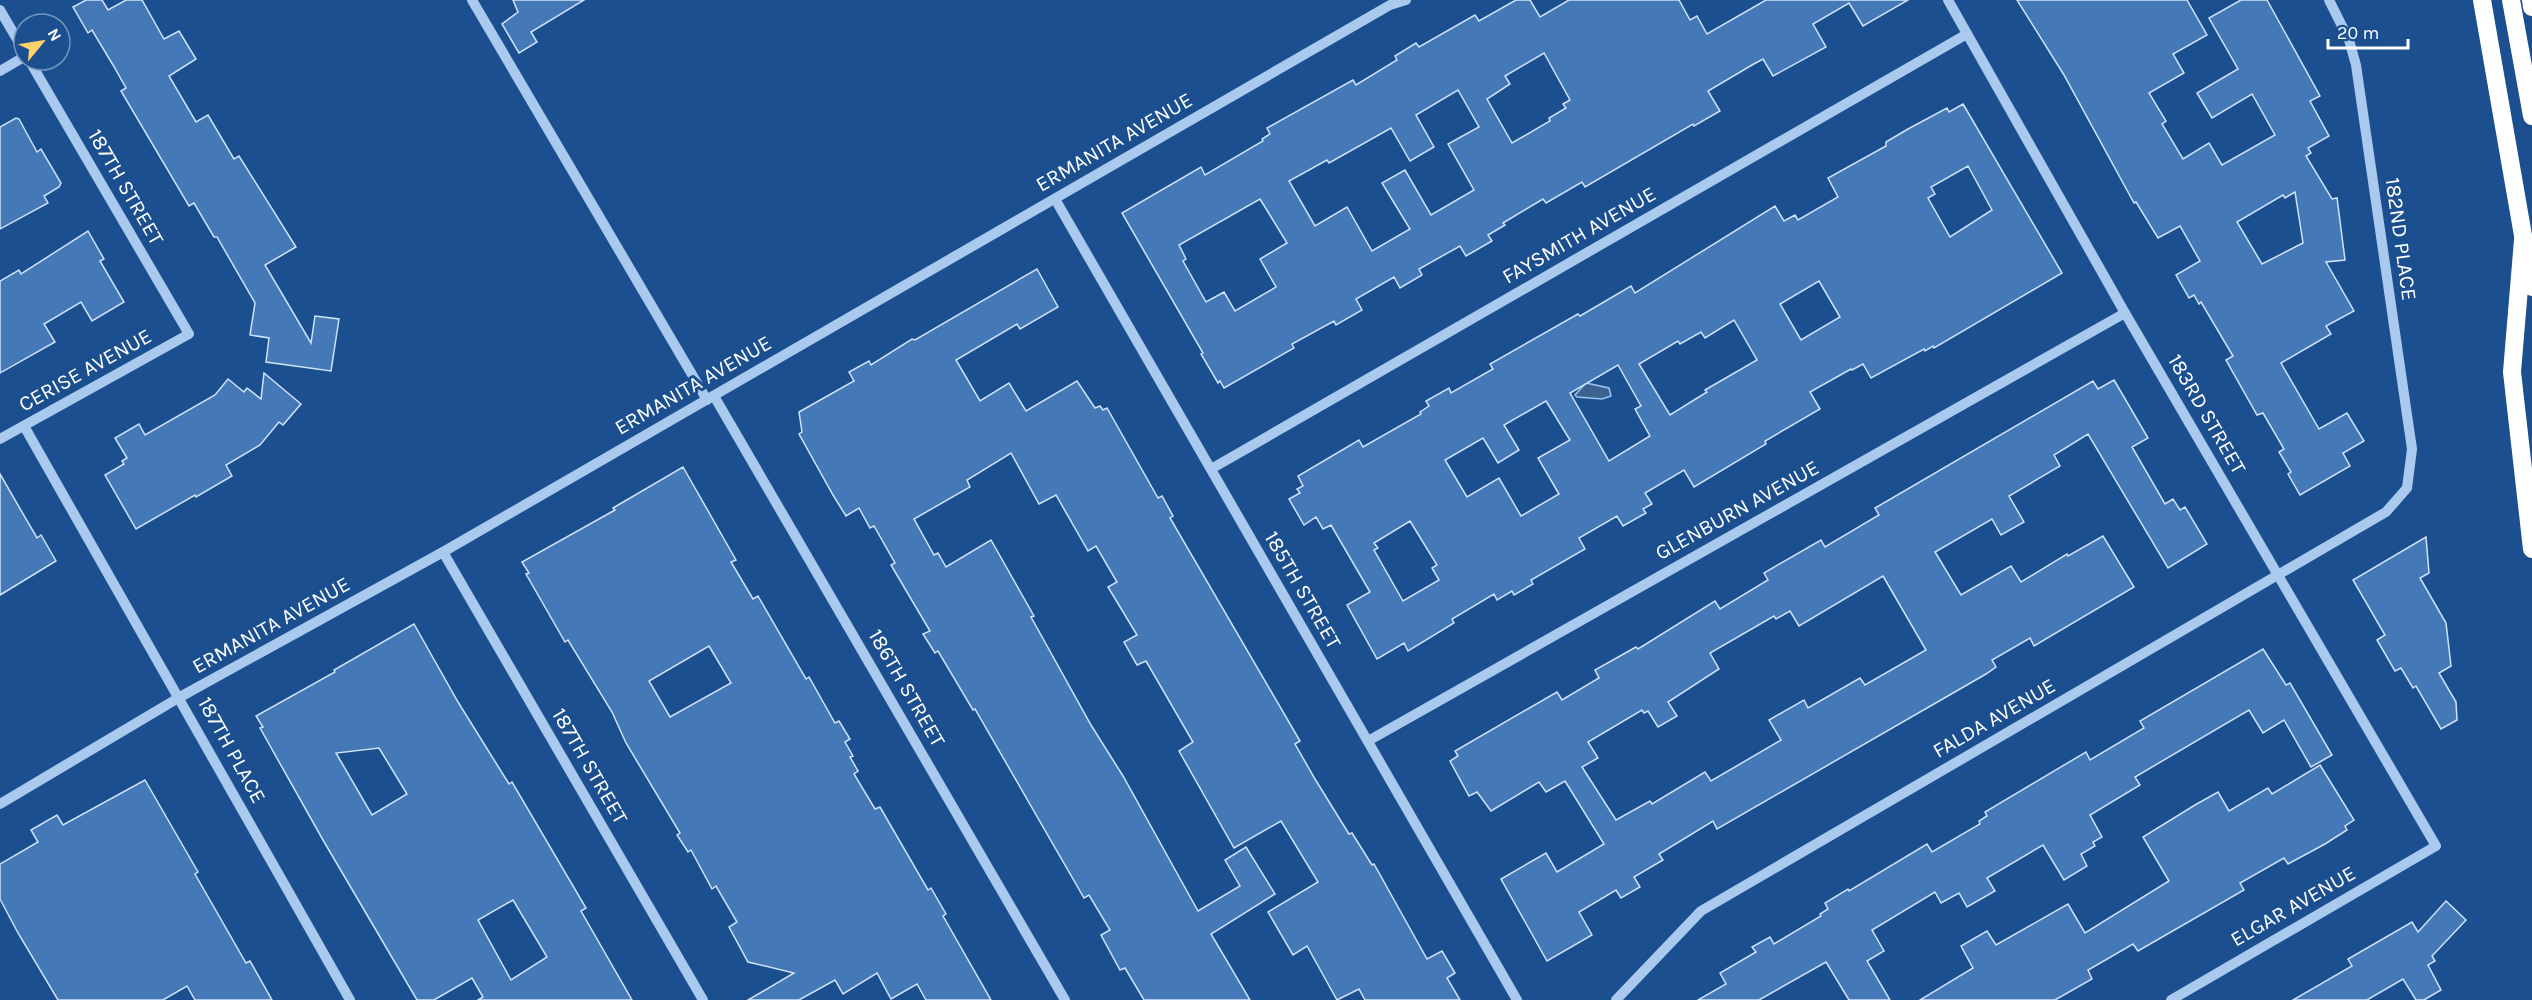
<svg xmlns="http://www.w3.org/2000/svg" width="2532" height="1000" viewBox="0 0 2532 1000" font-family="Karla,sans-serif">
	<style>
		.water { fill: #3c6290; stroke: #9cc4f0; stroke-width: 1.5 }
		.building { fill: #4478b7; stroke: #cfe3fa; stroke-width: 1.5; fill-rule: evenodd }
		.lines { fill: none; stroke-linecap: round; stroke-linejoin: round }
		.minor { stroke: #a9c9ee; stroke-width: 10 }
		.highway { stroke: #fff; stroke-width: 18 }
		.labels { text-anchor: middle; stroke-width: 6; stroke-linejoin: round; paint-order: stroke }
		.street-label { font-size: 21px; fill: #fff; stroke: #1b4f8f }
	</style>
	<rect width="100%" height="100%" fill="#1b4f8f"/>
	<polygon class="water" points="1586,383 1609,388 1611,396 1602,399 1577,397 1575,395"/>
	<g class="building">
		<polygon points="86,0 102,0 108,10 126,0 142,0 164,39 179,31 196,59 169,76 196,122 208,115 234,159 239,156 296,247 265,265 311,343 315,316 339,319 331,371 266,362 269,338 250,335 255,303 217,237 214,237 194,203 189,206 121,91 126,88 113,65 92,30 88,33 73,7"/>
		<polygon points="513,0 584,0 531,32 537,42 519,53 502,24 518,12"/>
		<path d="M 1516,0 L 1530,0 L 1540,17 L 1569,0 L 1679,0 L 1690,20 L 1697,16 L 1707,34 L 1766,0 L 1908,0 L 1863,26 L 1849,3 L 1813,24 L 1826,47 L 1773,76 L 1763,59 L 1752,65 L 1708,91 L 1720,111 L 1694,126 L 1693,124 L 1585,187 L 1582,182 L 1546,203 L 1543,199 L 1503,223 L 1505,225 L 1488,235 L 1492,241 L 1466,256 L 1460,246 L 1419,269 L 1422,275 L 1400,288 L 1394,277 L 1356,299 L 1362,310 L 1336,325 L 1334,321 L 1292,344 L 1294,348 L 1224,388 L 1220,381 L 1218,383 L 1201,354 L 1203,353 L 1122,213 L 1201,167 L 1205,175 L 1263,141 L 1262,139 L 1270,134 L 1267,128 L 1353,80 L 1356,85 L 1397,60 L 1395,56 L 1416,43 L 1419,47 L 1475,15 L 1479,21 ZM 1544,53 L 1570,100 L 1563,104 L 1566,108 L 1549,118 L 1550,121 L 1512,143 L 1487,99 L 1510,84 L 1505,76 ZM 1458,90 L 1479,127 L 1448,144 L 1474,190 L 1431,215 L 1405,170 L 1382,183 L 1410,229 L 1372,251 L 1347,207 L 1315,226 L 1289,181 L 1327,160 L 1329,163 L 1391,128 L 1410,161 L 1434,147 L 1416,115 ZM 1260,199 L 1287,243 L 1260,259 L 1276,287 L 1235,311 L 1224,292 L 1206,302 L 1183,261 L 1186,259 L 1179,245 Z"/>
		<path d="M 2017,0 L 2187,0 L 2207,35 L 2173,54 L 2184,73 L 2149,93 L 2166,121 L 2162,124 L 2183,159 L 2209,143 L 2222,165 L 2275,135 L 2252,94 L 2212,118 L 2197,93 L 2238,69 L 2209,18 L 2241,0 L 2267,0 L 2320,96 L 2310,101 L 2329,136 L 2308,148 L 2311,153 L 2306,156 L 2332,199 L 2337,198 L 2345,260 L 2326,262 L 2354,311 L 2326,326 L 2331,334 L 2281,363 L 2319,429 L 2347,413 L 2364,441 L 2343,453 L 2350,466 L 2300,495 L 2288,474 L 2291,472 L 2279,452 L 2284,449 L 2263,413 L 2257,415 L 2226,360 L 2233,356 L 2201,302 L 2199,304 L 2194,295 L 2189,298 L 2176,275 L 2200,261 L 2180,226 L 2158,238 L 2136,202 L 2134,203 L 2064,75 ZM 2295,192 L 2303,243 L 2262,264 L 2237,222 L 2283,195 L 2285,198 Z"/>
		<path d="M 1963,104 L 2062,273 L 1934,348 L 1933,346 L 1925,351 L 1924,349 L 1871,378 L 1863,364 L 1852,370 L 1851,369 L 1810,392 L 1820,409 L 1765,441 L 1766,444 L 1694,487 L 1684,470 L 1645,493 L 1652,504 L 1643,509 L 1646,513 L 1623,526 L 1617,516 L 1579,538 L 1585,549 L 1531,580 L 1533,584 L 1514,595 L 1512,591 L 1497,600 L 1494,594 L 1452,619 L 1454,623 L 1408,651 L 1404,643 L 1377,659 L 1347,605 L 1370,592 L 1331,525 L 1323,529 L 1316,517 L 1304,525 L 1289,499 L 1300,493 L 1297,489 L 1303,486 L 1298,476 L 1359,440 L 1363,447 L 1421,414 L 1420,412 L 1429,406 L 1426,401 L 1449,388 L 1451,393 L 1493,369 L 1490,364 L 1578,314 L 1580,316 L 1631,286 L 1635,293 L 1775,206 L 1784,221 L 1795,215 L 1798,220 L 1838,197 L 1828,178 L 1886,146 L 1886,142 L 1908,129 L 1947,108 L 1949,112 ZM 1968,166 L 1992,210 L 1950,237 L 1928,198 L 1935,194 L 1931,187 ZM 1819,281 L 1840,317 L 1801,340 L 1780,304 ZM 1734,320 L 1757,360 L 1705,390 L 1707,392 L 1670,415 L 1639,364 L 1678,341 L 1680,344 L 1701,332 L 1705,338 ZM 1618,365 L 1641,406 L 1635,409 L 1650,436 L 1609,461 L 1570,393 ZM 1546,401 L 1570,440 L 1538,458 L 1559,494 L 1521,516 L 1499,478 L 1467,497 L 1445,460 L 1483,438 L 1498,463 L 1519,450 L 1504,425 ZM 1410,521 L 1437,565 L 1432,568 L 1439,580 L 1403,601 L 1374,550 L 1378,548 L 1374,543 Z"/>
		<polygon points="16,118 19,119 37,152 41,149 61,183 59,187 44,196 48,203 0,229 0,127"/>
		<polygon points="88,231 104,259 100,261 124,302 92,321 81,302 44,324 55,342 0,373 0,281 19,270 21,274"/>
		<polygon points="1037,269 1058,307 1020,329 1017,324 956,360 980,401 1009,383 1026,411 1077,381 1095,408 1100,406 1103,410 1107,408 1158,498 1162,496 1173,516 1170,518 1300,741 1295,744 1315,779 1349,834 1352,833 1372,865 1374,864 1427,959 1442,951 1455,973 1447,978 1460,1000 1365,1000 1359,989 1337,1000 1307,946 1293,955 1268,912 1318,882 1281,821 1234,848 1179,751 1193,742 1146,661 1137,665 1124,642 1137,635 1108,587 1117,582 1096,546 1088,551 1056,495 1039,504 1011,453 967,480 970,487 914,519 934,555 938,553 946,567 991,540 1034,616 1031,617 1091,725 1123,776 1198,911 1240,886 1225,860 1246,847 1275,894 1211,934 1250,1000 1144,1000 1125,968 1120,970 1101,935 1110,930 1089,895 1084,898 975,709 973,710 938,651 935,653 923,634 930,631 891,565 895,563 874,526 870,528 859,508 846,516 833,495 799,434 802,432 799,412 854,381 849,372 869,361 871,365 912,339 915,340"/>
		<polygon points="264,373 301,404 283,425 279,422 260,445 226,465 232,476 196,497 195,495 136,529 105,475 124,464 122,461 127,458 115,438 139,424 145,435 215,395 228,379 244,392 247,388 261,399"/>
		<path d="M 2114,380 L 2148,438 L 2132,447 L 2165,504 L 2173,499 L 2180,510 L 2185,507 L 2207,544 L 2168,568 L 2088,434 L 2054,455 L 2060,466 L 2009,496 L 2024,522 L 2001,535 L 1992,519 L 1935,552 L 1961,595 L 2011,566 L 2021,582 L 2067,554 L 2068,556 L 2103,536 L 2134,587 L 2034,646 L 2030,638 L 1992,660 L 1996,667 L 1986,674 L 1717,829 L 1713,821 L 1659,854 L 1663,860 L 1634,877 L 1640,887 L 1621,898 L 1616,890 L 1579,912 L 1592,935 L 1547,961 L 1501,879 L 1546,853 L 1557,872 L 1604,844 L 1565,781 L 1546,792 L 1539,782 L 1491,811 L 1477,792 L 1469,796 L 1450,761 L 1458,756 L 1455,751 L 1557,692 L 1562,700 L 1599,678 L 1595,670 L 1636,647 L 1638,649 L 1715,601 L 1720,609 L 1768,580 L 1764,573 L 1821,540 L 1825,547 L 1879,515 L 1875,508 L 2093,381 L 2098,389 ZM 1883,576 L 1926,650 L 1865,685 L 1860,678 L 1808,708 L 1804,700 L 1769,720 L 1781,740 L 1711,781 L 1705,772 L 1652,804 L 1650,801 L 1616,820 L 1582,767 L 1598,758 L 1588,742 L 1642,710 L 1644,713 L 1648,711 L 1658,727 L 1677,716 L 1668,702 L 1719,669 L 1710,653 L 1774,616 L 1776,619 L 1790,611 L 1799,626 Z"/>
		<path d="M 683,467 L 736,560 L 731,562 L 753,599 L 758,596 L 806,679 L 809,677 L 835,723 L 839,721 L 850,739 L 845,742 L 853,756 L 850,757 L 858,771 L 854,774 L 875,809 L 880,807 L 928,890 L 931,888 L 946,914 L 943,916 L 991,1000 L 926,1000 L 917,984 L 891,999 L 877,973 L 843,994 L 835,980 L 799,1000 L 748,1000 L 794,973 L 748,962 L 729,927 L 737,922 L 716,886 L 712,889 L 691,850 L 688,852 L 677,835 L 680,833 L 626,743 L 612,712 L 568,640 L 565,642 L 526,574 L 529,573 L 522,562 L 615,510 L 613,508 ZM 709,646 L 731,683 L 670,717 L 649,681 Z"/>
		<polygon points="0,474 37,538 41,535 56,561 0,595"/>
		<polygon points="2426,537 2429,573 2420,578 2446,623 2451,666 2439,673 2456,702 2457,720 2441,729 2416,686 2413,688 2401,668 2395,671 2377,640 2385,635 2353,580"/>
		<path d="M 414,624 L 458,702 L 509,784 L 512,782 L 586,908 L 581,911 L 632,1000 L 478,1000 L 483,997 L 472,978 L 434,1000 L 417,1000 L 323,840 L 260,728 L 263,727 L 256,716 L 335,672 L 334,670 ZM 379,748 L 407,794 L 372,815 L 336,753 ZM 513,900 L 547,957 L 511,980 L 478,920 Z"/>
		<polygon points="2263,649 2286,685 2290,683 2332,755 2311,767 2284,720 2263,733 2249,710 2135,777 2140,785 2090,815 2102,837 2093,842 2095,846 2081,854 2087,866 2064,880 2043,845 1987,878 1995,891 1967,907 1959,893 1941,903 1935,892 1872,930 1884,951 1867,961 1890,1000 1849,1000 1826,962 1759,1000 1698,1000 1726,984 1720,973 1756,952 1752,947 1770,937 1774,944 1821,916 1820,914 1828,909 1825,903 1848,889 1849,891 1927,844 1932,852 1980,824 1979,821 1987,816 1985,812 2086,752 2090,760 2144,728 2140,721"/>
		<polygon points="2320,765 2354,820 2345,826 2347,830 2325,844 2288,864 2284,858 2240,883 2244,890 2138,951 2133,944 2088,970 2092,979 2055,1000 1920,1000 1973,968 1961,946 1987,931 1996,945 2068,904 2085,933 2169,881 2143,837 2195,805 2218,792 2229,811 2268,788 2272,794"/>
		<polygon points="145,780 198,872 195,874 246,963 250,961 272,1000 195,1000 187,986 163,1000 58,1000 18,933 0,899 0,864 38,842 31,830 57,815 63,825"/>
		<polygon points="2446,901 2466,920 2432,956 2435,961 2428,965 2441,990 2424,1000 2416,1000 2403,979 2367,1000 2293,1000 2352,966 2348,959 2412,922 2418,932"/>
	</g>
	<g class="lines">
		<g class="minor">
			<polyline points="472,0 707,400"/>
			<polyline points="1948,0 2125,313 2436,846 2171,1000"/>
			<polyline points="0,10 24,51"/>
			<polyline points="0,71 24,57"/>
			<polyline points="1055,199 1517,1000"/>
			<polyline points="714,396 1065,1000"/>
			<polyline points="24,426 350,1000"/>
			<polyline points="0,439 189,334 29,60"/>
			<polyline points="1211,469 1967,34"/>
			<polyline points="443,552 703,1000"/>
			<polyline points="1368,741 2125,313"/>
			<polyline points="0,804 180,697 443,552 1390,5 1406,0"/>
			<polyline points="1616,1000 1701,911 2386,512 2407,488 2412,449 2356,65 2349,40 2329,0"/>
		</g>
		<g class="highway">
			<polyline points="2482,0 2532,287"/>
			<polyline points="2511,0 2532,116"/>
			<polyline points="2531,0 2532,7"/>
			<polyline points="2523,240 2512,372 2532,549"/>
		</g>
	</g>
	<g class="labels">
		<g class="street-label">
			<text transform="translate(1114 142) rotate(-30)" y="7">ERMANITA AVENUE</text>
			<text transform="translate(126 187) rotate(60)" y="7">187TH STREET</text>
			<text transform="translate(1579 235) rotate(-30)" y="7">FAYSMITH AVENUE</text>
			<text transform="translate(2401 239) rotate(82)" y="7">182ND PLACE</text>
			<text transform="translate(85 370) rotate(-29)" y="7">CERISE AVENUE</text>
			<text transform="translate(693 385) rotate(-30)" y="7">ERMANITA AVENUE</text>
			<text transform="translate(2207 414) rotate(60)" y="7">183RD STREET</text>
			<text transform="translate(1737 510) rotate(-29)" y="7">GLENBURN AVENUE</text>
			<text transform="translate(1303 590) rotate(60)" y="7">185TH STREET</text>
			<text transform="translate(271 625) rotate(-29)" y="7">ERMANITA AVENUE</text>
			<text transform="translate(907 688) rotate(60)" y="7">186TH STREET</text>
			<text transform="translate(1994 718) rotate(-30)" y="7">FALDA AVENUE</text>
			<text transform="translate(232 750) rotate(61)" y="7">187TH PLACE</text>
			<text transform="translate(590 766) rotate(60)" y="7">187TH STREET</text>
			<text transform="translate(2293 906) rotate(-30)" y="7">ELGAR AVENUE</text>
		</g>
	</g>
	<g transform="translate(42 42) rotate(60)"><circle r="28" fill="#1b4f8f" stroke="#7695bc" stroke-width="1.5"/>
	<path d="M0-4.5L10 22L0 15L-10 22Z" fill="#ffd166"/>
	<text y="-9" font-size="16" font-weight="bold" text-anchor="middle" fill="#ffffff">N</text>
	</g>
	<path d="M2328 39v9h80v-9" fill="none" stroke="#ffffff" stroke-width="3"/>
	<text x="2337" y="39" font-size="18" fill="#ffffff" stroke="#1b4f8f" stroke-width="4.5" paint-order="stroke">20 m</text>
</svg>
